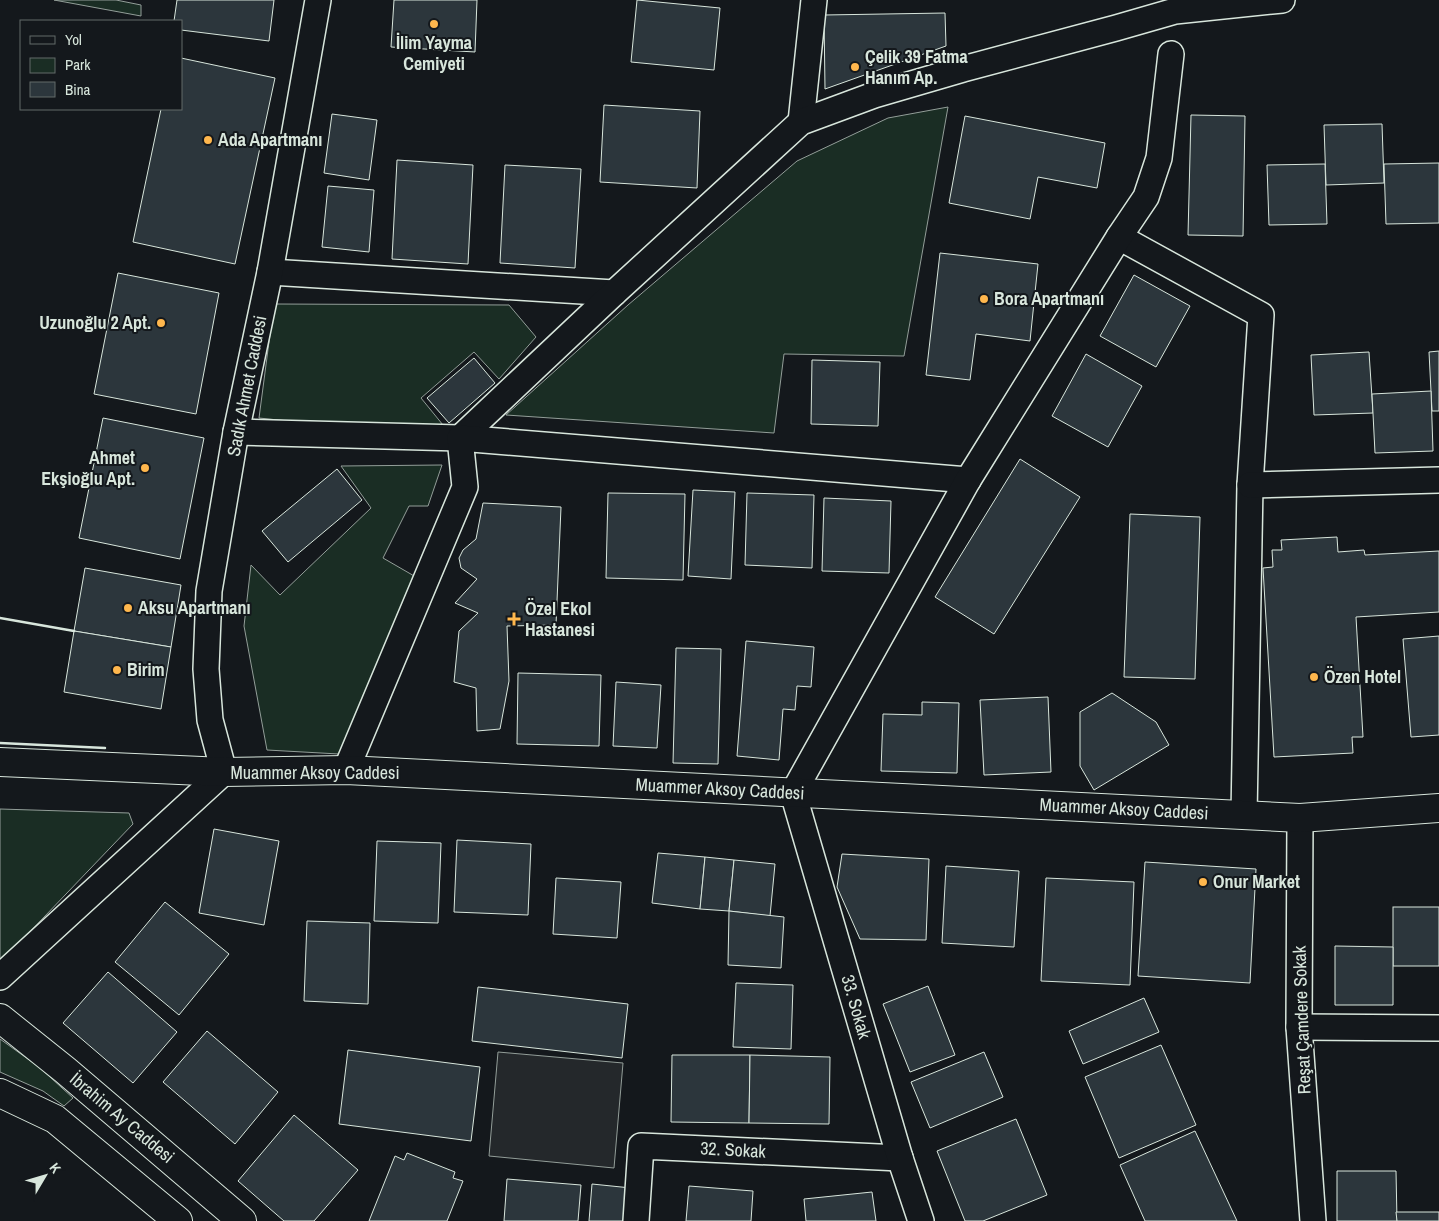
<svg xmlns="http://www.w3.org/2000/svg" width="1439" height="1221" viewBox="0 0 1439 1221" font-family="'Archivo Narrow',sans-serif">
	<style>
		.green { fill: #1a2d24; stroke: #939e99 }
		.parking { fill: #24282b; stroke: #939e99 }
		.building { fill: #2c363c; stroke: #d8e6dc }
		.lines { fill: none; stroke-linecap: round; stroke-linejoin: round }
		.minor-casing { stroke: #d8e6dc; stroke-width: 28 }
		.secondary-casing { stroke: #d8e6dc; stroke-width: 30 }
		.minor { stroke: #14181c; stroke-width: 25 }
		.secondary { stroke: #14181c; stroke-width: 28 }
		.wall { stroke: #d8e6dc; stroke-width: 2.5 }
		.poi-dot { fill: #ffb74d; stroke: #14181c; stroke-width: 2 }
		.labels { text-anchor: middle; stroke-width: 4; stroke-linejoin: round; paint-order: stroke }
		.poi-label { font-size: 18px; font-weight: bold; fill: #d8e6dc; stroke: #14181c; text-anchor: start }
		.street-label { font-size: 18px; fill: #d8e6dc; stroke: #14181c }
	</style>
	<rect width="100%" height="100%" fill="#14181c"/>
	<g class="green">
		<polygon points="54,0 116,0 141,5 141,16"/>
		<polygon points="948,107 904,356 784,354 774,433 506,415 628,305 797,161 888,118"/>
		<polygon points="274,304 509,305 536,337 499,379 474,352 421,398 443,425 434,436 259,418"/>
		<polygon points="442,465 428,506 409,506 383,558 428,584 357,755 267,750 244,626 251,565 280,595 371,508 341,466"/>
		<polygon points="0,809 129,813 133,824 0,963"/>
		<polygon points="0,1039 39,1067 73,1098 64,1106 43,1091 0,1072"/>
	</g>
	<polygon class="parking" points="498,1052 623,1063 614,1168 489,1156"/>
	<g class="building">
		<polygon points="177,0 274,0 269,41 181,30 181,21 174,21"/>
		<polygon points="394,0 477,0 475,52 391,47"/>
		<polygon points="637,0 720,8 714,70 631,62"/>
		<polygon points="945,13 946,46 825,89 824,15"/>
		<polygon points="181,58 275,78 235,264 133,242 161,109 181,109"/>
		<polygon points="604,105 700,111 697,188 600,182"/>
		<polygon points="332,114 377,120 369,180 324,173"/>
		<polygon points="1191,115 1245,116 1243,236 1188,235"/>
		<polygon points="965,116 1105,143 1097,188 1038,177 1030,219 949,203"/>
		<polygon points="1382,124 1384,183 1326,185 1324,125"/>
		<polygon points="397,160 473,165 468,264 392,259"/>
		<polygon points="1439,163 1439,223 1386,224 1384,164"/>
		<polygon points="1325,164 1327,224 1269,225 1267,165"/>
		<polygon points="505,165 581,169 575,268 500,263"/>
		<polygon points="328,186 374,190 369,252 322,247"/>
		<polygon points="940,253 1038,264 1030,341 976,334 970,380 926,375"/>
		<polygon points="118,273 219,293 196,414 94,394"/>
		<polygon points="1134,275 1190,306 1156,367 1100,336"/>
		<polygon points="1439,351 1439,411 1432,411 1429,352"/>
		<polygon points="1369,352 1373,413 1314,415 1311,355"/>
		<polygon points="1086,354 1142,386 1108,447 1052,416"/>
		<polygon points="474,358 495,383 449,423 427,398"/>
		<polygon points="812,360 880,362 878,426 811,424"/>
		<polygon points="1431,391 1433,451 1375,453 1372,394"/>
		<polygon points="103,418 204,438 180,559 79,538"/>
		<polygon points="1020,459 1080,497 994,634 935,597"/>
		<polygon points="337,469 362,500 288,562 262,531"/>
		<polygon points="693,490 735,492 731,579 688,576"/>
		<polygon points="608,493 685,494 683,580 606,578"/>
		<polygon points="747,493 814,495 812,568 745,565"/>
		<polygon points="824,498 891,501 889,573 822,571"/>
		<polygon points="483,503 561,507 556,625 507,626 509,681 500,729 477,731 476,688 454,682 459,631 478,613 455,603 477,579 461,568 459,558 463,550 476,539"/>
		<polygon points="1130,514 1200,517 1195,679 1124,677"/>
		<polygon points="1337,537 1338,552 1364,550 1365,555 1439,551 1439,612 1356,617 1363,737 1352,737 1353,753 1274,757 1263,568 1273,567 1272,550 1282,550 1281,540"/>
		<polygon points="85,568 181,585 171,647 74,631"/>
		<polygon points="74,631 171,647 161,709 64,692"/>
		<polygon points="1439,636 1439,735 1411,737 1403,639"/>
		<polygon points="746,641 814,647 811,687 797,686 795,710 783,709 779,760 737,756"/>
		<polygon points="676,648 721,649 718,764 673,763"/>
		<polygon points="518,673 601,675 599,746 517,744"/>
		<polygon points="616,682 661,685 657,748 613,746"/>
		<polygon points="1112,693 1156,722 1169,745 1094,790 1080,766 1080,712"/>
		<polygon points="1048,697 1051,772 984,775 980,700"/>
		<polygon points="922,702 959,703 957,773 881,771 883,714 922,715"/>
		<polygon points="214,829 279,841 264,925 199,913"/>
		<polygon points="457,840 531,844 528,915 454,912"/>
		<polygon points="377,841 441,843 438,923 374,921"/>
		<polygon points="658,853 705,857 700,909 652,903"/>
		<polygon points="842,854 929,859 926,940 860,939 837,887"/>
		<polygon points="705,857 734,860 729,911 700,909"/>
		<polygon points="734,860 775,864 770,916 729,911"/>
		<polygon points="1145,862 1256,869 1250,983 1138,976"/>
		<polygon points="946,866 1019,871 1014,947 942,943"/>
		<polygon points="556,878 621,882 617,938 553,934"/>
		<polygon points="1046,878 1134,882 1130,985 1041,981"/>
		<polygon points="165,902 229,954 179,1015 115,962"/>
		<rect x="1393" y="907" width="46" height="59"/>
		<polygon points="729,911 784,917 781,968 728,965"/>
		<polygon points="307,921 370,923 368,1004 304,1001"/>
		<polygon points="1335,946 1393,947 1393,1005 1335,1005"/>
		<polygon points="108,972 177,1032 133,1083 63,1023"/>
		<polygon points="736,983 793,985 791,1049 733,1047"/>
		<polygon points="928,986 955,1055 910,1072 883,1004"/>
		<polygon points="478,987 628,1004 622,1058 472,1041"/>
		<polygon points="1144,998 1159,1032 1083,1064 1069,1031"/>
		<polygon points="207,1031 278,1092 235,1144 163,1082"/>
		<polygon points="1161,1045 1196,1125 1119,1158 1085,1077"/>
		<polygon points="348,1050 480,1067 471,1141 339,1124"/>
		<polygon points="984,1052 1003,1097 930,1128 911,1082"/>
		<polygon points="672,1055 750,1055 749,1123 671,1122"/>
		<polygon points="750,1055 830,1057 829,1124 749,1123"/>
		<polygon points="294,1115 358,1170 314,1221 284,1221 238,1181"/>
		<polygon points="1016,1119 1047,1195 983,1221 965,1221 937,1151"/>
		<polygon points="1195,1131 1237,1221 1145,1221 1120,1165"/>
		<polygon points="407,1153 455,1172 453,1178 463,1181 447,1221 369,1221 395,1156 404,1160"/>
		<polygon points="1337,1171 1396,1171 1397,1221 1337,1221"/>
		<polygon points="507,1179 581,1185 578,1221 504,1221"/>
		<polygon points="592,1184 631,1188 628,1221 589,1221"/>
		<polygon points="689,1186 753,1191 751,1221 686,1221"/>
		<polygon points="872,1192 876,1221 806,1221 804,1199"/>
		<polygon points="1396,1212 1439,1212 1439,1221 1397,1221"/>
	</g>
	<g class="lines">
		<defs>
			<g id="minor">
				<polyline points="801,122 814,0"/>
				<polyline points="1119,237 1261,315 1250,485 1244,815"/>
				<polyline points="270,272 614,293"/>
				<polyline points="236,432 460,438 614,293 801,122 874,95 963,69 1116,28 1175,11 1282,0"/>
				<polyline points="1250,485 1439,480"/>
				<polyline points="346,770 465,487 460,438 968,480"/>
				<polyline points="1300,818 1299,1027 1313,1221"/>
				<polyline points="0,977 224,772 210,720 206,669 209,591 236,432 270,272 318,0"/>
				<polyline points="1299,1027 1439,1028"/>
				<polyline points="636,1221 641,1146 900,1158"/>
				<polyline points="921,1221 900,1158 793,793 968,480 1119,237 1146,197 1159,158 1171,54"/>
			</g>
			<g id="secondary">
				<polyline points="0,762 224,772 346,770 1300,818 1439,808"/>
				<polyline points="0,1018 65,1070 242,1221"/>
				<polyline points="0,1093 55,1119 178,1221"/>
			</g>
		</defs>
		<use href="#minor" class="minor-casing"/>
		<use href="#secondary" class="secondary-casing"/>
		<use href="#minor" class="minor"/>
		<use href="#secondary" class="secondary"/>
		<g class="wall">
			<polyline points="0,618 74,631"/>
			<polyline points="0,743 105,748"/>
		</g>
	</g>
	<g class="poi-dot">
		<circle cx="434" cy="24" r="5"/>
		<circle cx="855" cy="67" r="5"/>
		<circle cx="208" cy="140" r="5"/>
		<circle cx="984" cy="299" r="5"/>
		<circle cx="161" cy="323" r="5"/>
		<circle cx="145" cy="468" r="5"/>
		<circle cx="128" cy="608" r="5"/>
		<path d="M511.5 611.5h5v5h5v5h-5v5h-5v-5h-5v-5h5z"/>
		<circle cx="117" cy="670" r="5"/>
		<circle cx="1314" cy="677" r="5"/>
		<circle cx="1203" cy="882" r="5"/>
	</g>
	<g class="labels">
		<g class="poi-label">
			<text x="434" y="49" text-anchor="middle">İlim Yayma<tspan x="434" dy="21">Cemiyeti</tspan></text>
			<text x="865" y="63">Çelik 39 Fatma<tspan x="865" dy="21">Hanım Ap.</tspan></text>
			<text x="218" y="146">Ada Apartmanı</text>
			<text x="994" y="305">Bora Apartmanı</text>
			<text x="151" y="329" text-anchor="end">Uzunoğlu 2 Apt.</text>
			<text x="135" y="464" text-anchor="end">Ahmet<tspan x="135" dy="21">Ekşioğlu Apt.</tspan></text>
			<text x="138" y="614">Aksu Apartmanı</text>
			<text x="525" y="615">Özel Ekol<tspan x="525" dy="21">Hastanesi</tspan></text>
			<text x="127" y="676">Birim</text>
			<text x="1324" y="683">Özen Hotel</text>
			<text x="1213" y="888">Onur Market</text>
		</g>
		<g class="street-label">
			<text transform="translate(247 386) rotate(-79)" y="6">Sadık Ahmet Caddesi</text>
			<text x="315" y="779">Muammer Aksoy Caddesi</text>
			<text transform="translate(720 789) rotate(3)" y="6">Muammer Aksoy Caddesi</text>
			<text transform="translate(1124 809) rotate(3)" y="6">Muammer Aksoy Caddesi</text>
			<text transform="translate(856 1007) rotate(74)" y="6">33. Sokak</text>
			<text transform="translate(1302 1020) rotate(-92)" y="6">Reşat Çamdere Sokak</text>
			<text transform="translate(122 1118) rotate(40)" y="6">İbrahim Ay Caddesi</text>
			<text transform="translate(733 1150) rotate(3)" y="6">32. Sokak</text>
		</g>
	</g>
	<rect x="20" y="20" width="162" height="90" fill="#14181c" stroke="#626a69"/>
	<rect x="30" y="36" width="25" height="8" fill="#14181c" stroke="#626a69"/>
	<text x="65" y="45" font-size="15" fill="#d8e6dc">Yol</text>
	<rect x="30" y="58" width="25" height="15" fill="#1a2d24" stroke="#626a69"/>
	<text x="65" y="70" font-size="15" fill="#d8e6dc">Park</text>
	<rect x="30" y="82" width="25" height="15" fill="#2c363c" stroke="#626a69"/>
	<text x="65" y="95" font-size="15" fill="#d8e6dc">Bina</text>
	<g transform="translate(45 1176) rotate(52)" stroke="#14181c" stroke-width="4" paint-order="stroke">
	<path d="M0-4L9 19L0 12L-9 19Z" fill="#d8e6dc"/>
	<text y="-8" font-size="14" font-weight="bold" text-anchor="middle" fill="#d8e6dc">K</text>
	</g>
</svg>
